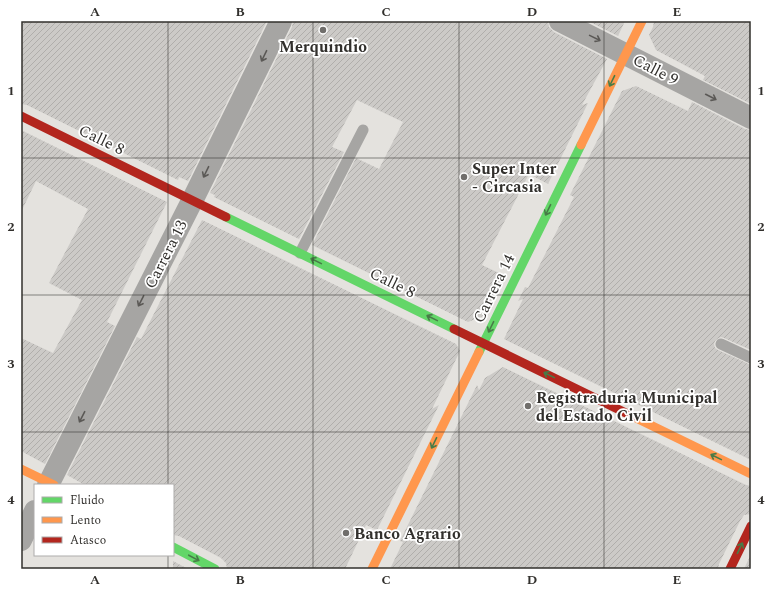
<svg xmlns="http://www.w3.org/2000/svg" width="772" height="590" viewBox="0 0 772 590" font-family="Spectral,serif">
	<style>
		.building { fill: url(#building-hatch) }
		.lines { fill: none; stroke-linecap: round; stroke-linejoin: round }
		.lane { stroke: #a6a5a3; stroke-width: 11 }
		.street { stroke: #a6a5a3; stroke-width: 22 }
		.fast { stroke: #63d668; stroke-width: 9 }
		.slow { stroke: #ff974d; stroke-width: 9 }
		.jam { stroke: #b3261e; stroke-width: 9 }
		.oneway { stroke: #5b5956 }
		.oneway2 { stroke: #487b48 }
		.grid { fill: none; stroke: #32302d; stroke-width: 1; stroke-opacity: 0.55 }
		.poi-dot { fill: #706e6b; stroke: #fff; stroke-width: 1.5 }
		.labels { text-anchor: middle; stroke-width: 3.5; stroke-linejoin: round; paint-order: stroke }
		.poi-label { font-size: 16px; font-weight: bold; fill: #32302d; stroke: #fff; text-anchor: start }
		.street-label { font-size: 16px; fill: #32302d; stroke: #fff }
		.neatline { fill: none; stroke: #32302d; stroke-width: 1.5 }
		.grid-label { font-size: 13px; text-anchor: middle; font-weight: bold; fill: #32302d }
	</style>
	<defs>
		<pattern id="building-hatch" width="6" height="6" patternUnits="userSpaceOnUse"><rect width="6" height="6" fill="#cccac7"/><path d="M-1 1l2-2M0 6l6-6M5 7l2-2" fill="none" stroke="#b0aeab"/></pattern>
	</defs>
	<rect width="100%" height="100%" fill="#e4e2de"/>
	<g class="building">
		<polygon points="21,21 267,21 188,181 179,177 178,180 27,105 21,104"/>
		<polygon points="293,21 548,21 549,27 554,32 607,59 582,105 588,103 548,184 529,174 482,265 503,275 483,316 468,322 312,245 356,158 379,169 403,122 357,100 332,147 344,152 299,239 214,197 215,195 210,193 292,27"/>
		<polygon points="588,21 625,21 618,36"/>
		<polygon points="654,21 751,21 751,104 703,80 705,76 656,50 649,35 653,27"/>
		<polygon points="636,86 688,111 692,102 745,129 751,130 751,350 724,338 721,337 717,339 715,341 714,344 715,348 718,350 751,365 751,460 504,339 523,299 518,301 525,287 528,288 574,197 570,195 622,91"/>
		<polygon points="21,130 167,202 107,322 115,326 45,464 21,451 21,338 53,353 82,300 49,283 88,209 36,181 21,212"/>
		<polygon points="202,220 456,344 460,351 432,409 439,405 377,530 366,525 345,569 227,569 226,563 221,558 179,536 173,535 173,485 85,485 67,475 137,337 141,339"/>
		<polygon points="503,367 746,485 751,486 751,514 744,515 740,521 719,564 718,569 390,569 403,542 400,541 477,385 479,390 485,378"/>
		<polygon points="751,554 751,569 744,569"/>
		<polygon points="173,561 188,569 173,569"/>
	</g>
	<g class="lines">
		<g class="lane">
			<polyline points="300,253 363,130"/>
			<polyline points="721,344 751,358"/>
		</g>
		<g class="street">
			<polyline points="560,21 751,118"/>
			<polyline points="48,485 192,201 281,21"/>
			<polyline points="21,540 35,511"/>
		</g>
		<g class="fast">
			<polyline points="226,217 454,329"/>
			<polyline points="479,352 581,145"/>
			<polyline points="173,547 215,569"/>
		</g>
		<g class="slow">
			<polyline points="581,145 642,21"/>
			<polyline points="634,417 751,474"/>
			<polyline points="21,469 54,485"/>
			<polyline points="372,569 479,352"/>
		</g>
		<g class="jam">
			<polyline points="21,116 226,217"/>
			<polyline points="454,329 634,417"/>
			<polyline points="730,569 751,526"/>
		</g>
	</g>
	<defs><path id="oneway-shaft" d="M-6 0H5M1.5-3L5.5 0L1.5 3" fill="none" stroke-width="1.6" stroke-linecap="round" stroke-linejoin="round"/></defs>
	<g class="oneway">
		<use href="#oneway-shaft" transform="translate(595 38) rotate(26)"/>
		<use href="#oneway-shaft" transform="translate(264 56) rotate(116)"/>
		<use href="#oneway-shaft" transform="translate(711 97) rotate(27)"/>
		<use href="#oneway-shaft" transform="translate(206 172) rotate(116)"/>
		<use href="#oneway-shaft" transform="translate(141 301) rotate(117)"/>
		<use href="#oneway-shaft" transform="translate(82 417) rotate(117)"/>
	</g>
	<g class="oneway2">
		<use href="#oneway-shaft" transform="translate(612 81) rotate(116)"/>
		<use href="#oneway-shaft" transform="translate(548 210) rotate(116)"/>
		<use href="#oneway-shaft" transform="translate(316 261) rotate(-154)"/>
		<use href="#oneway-shaft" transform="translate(432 318) rotate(-154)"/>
		<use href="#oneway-shaft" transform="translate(491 327) rotate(116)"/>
		<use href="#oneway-shaft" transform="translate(549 375) rotate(-154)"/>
		<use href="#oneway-shaft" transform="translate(434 443) rotate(116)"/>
		<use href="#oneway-shaft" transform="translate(716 457) rotate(-154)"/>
		<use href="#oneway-shaft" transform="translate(740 548) rotate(-64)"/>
		<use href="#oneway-shaft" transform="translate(194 558) rotate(28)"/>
	</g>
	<path class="grid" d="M 168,21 L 168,485M 313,21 L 313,569M 459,21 L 459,569M 604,21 L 604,569M 21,158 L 751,158M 21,295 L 751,295M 21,432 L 751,432M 168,555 L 168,569"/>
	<g class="poi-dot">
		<circle cx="323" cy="30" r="4"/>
		<circle cx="464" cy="177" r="4"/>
		<circle cx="528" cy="406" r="4"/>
		<circle cx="346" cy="533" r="4"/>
	</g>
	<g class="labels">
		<g class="poi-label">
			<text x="323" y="52" text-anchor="middle">Merquindio</text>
			<text x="472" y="174">Super Inter<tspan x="472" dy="18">- Circasia</tspan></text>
			<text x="536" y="403">Registraduria Municipal<tspan x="536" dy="18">del Estado Civil</tspan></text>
			<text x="354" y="539">Banco Agrario</text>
		</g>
		<g class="street-label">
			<text transform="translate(656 69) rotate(27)" y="6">Calle 9</text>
			<text transform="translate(102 139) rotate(26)" y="6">Calle 8</text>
			<text transform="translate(165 254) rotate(-63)" y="6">Carrera 13</text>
			<text transform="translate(393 282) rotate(26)" y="6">Calle 8</text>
			<text transform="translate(493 288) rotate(-64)" y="6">Carrera 14</text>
		</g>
	</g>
	<rect width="772" height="590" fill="none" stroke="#ffffff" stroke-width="44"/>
	<rect x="34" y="484" width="140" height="72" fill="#ffffff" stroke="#adacab"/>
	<rect x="42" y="497" width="20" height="6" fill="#63d668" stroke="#adacab"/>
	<text x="70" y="504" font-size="12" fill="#32302d">Fluido</text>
	<rect x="42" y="517" width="20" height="6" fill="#ff974d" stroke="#adacab"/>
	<text x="70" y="524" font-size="12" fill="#32302d">Lento</text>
	<rect x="42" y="537" width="20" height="6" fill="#b3261e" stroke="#adacab"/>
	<text x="70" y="544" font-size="12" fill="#32302d">Atasco</text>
	<rect x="22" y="22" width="728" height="546" class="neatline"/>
	<g class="grid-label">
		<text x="95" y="16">A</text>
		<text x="240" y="16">B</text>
		<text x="386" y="16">C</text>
		<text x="532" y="16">D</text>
		<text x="677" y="16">E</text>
		<text x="11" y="95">1</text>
		<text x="761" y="95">1</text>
		<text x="11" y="231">2</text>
		<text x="761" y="231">2</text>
		<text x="11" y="368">3</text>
		<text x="761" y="368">3</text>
		<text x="11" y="504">4</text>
		<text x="761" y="504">4</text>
		<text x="95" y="584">A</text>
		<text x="240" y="584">B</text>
		<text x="386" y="584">C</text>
		<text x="532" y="584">D</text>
		<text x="677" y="584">E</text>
	</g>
</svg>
